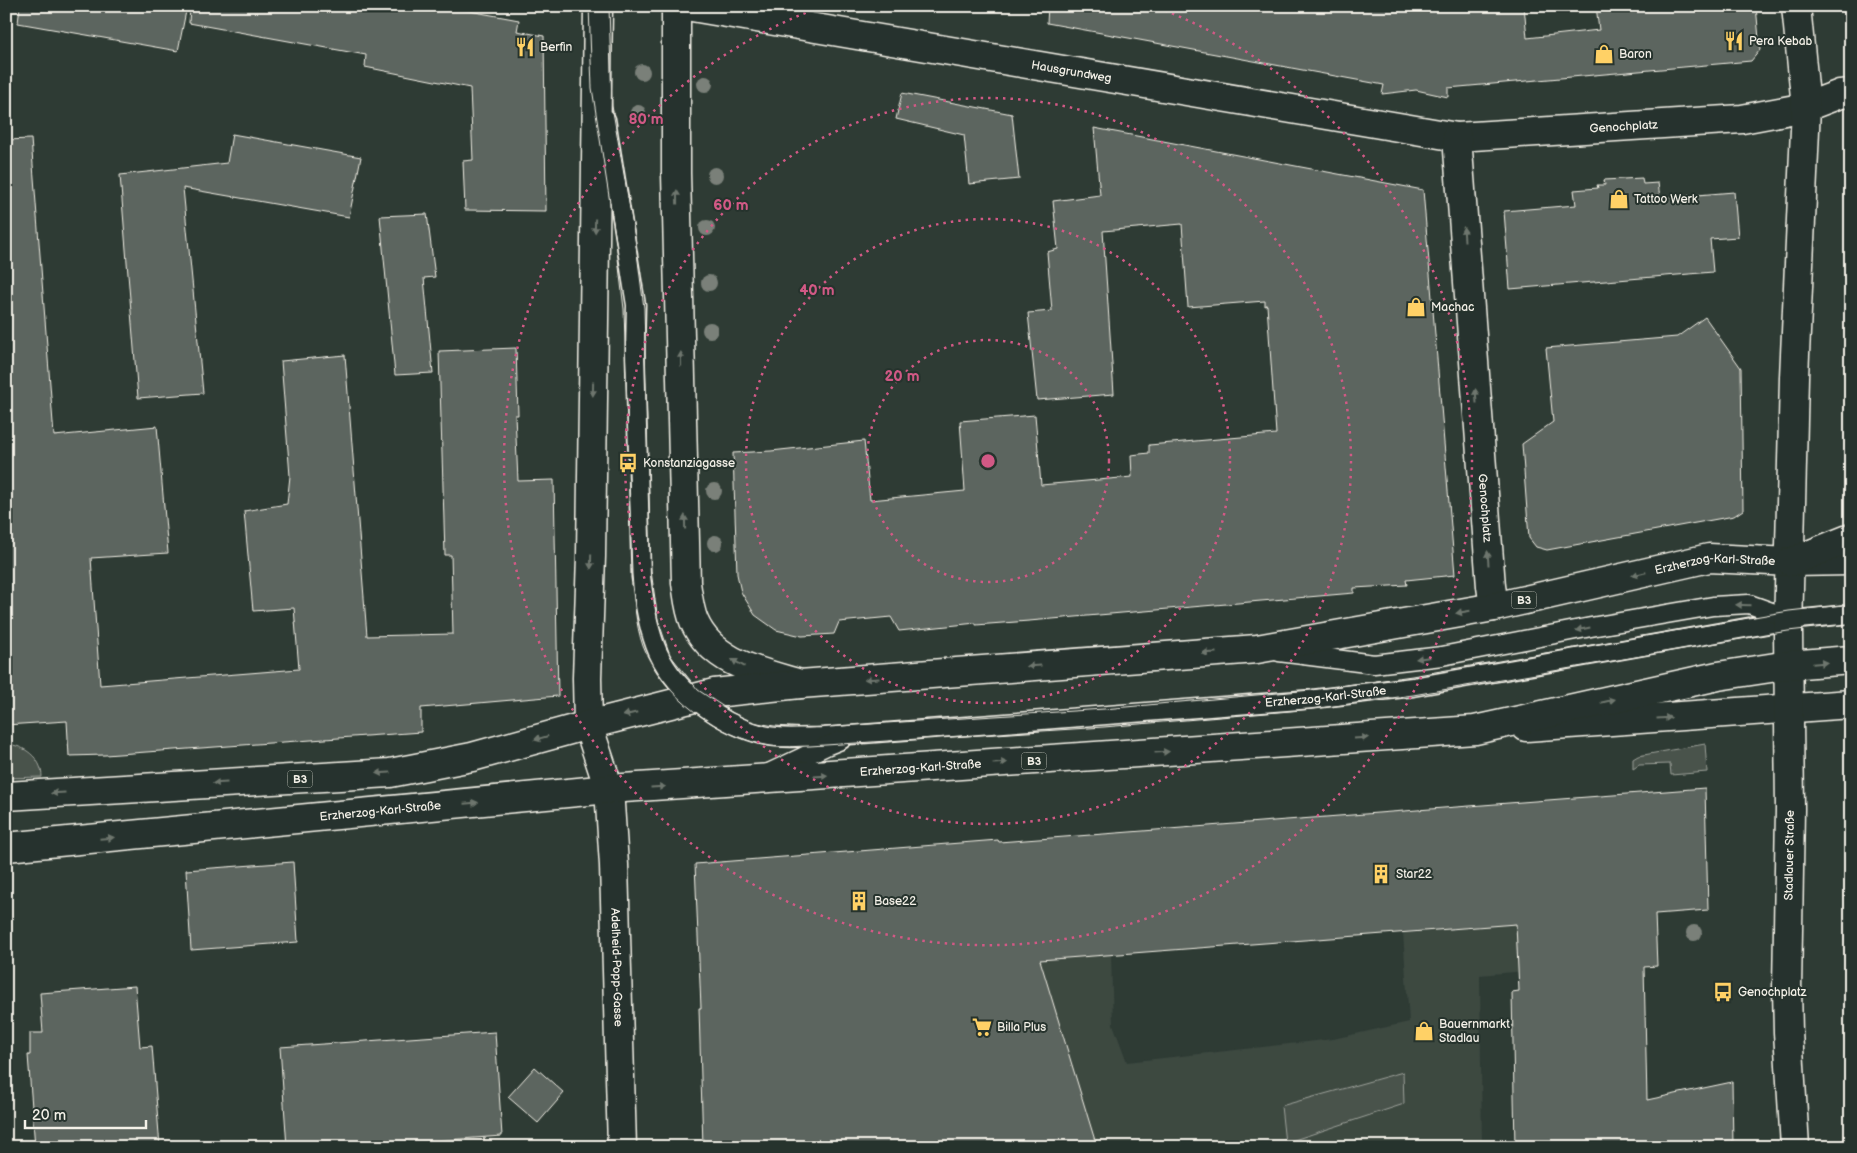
<svg xmlns="http://www.w3.org/2000/svg" width="1857" height="1153" viewBox="0 0 1857 1153" font-family="'Balsamiq Sans',sans-serif">
	<style>
		.built { fill: #3c4841 }
		.green { fill: #48524c; stroke: #9ea29a }
		.building { fill: #5c655e; stroke: #f4f1e8 }
		.lines { fill: none; stroke-linecap: round; stroke-linejoin: round }
		.lane-casing { stroke: #f4f1e8; stroke-width: 21 }
		.street-casing { stroke: #f4f1e8; stroke-width: 31 }
		.secondary-casing { stroke: #f4f1e8; stroke-width: 31 }
		.primary-casing { stroke: #f4f1e8; stroke-width: 31 }
		.highway-casing { stroke: #f4f1e8; stroke-width: 31 }
		.lane { stroke: #26332d; stroke-width: 18 }
		.street { stroke: #26332d; stroke-width: 28 }
		.secondary { stroke: #26332d; stroke-width: 28 }
		.primary { stroke: #26332d; stroke-width: 28 }
		.highway { stroke: #26332d; stroke-width: 28 }
		.tram { stroke: #f4f1e8; stroke-width: 1 }
		.tree { fill: #7a8079 }
		.oneway { fill: #6e766e }
		.ring { fill: none; stroke: #d15985; stroke-width: 2.5; stroke-dasharray: 2.5 5 }
		.labels { text-anchor: middle; stroke-width: 4; stroke-linejoin: round; paint-order: stroke }
		.shield { fill: #26332d; stroke: #b6b8b0; stroke-width: 1 }
		.shield-label { font-size: 11px; font-weight: bold; fill: #f4f1e8 }
		.poi-label { font-size: 12px; fill: #f4f1e8; stroke: #26332d; text-anchor: start }
		.street-label { font-size: 12px; fill: #f4f1e8; stroke: #26332d }
		.centre { fill: #d15985; stroke: #26332d; stroke-width: 2.5 }
		.ring-label { font-size: 15px; text-anchor: middle; font-weight: bold; fill: #d15985; stroke: #26332d; stroke-width: 4; stroke-linejoin: round; paint-order: stroke }
	</style>
	<rect width="100%" height="100%" fill="#2e3b34"/>
	<filter id="ink" filterUnits="userSpaceOnUse"><feTurbulence type="fractalNoise" baseFrequency=".02" numOctaves="2"/><feDisplacementMap in="SourceGraphic" scale="10" xChannelSelector="R" yChannelSelector="G"/><feConvolveMatrix kernelMatrix="1 2 1 2 8 2 1 2 1" color-interpolation-filters="sRGB"/></filter>
	<g filter="url(#ink)">
		<polygon class="built" points="1569,920 1570,967 1480,975 1482,1147 1097,1147 1040,960 1111,954 1113,1024 1127,1062 1333,1039 1409,1022 1403,933"/>
		<g class="green">
			<path d="M 6,744 C 24,745 42,758 42,777 L 6,778 Z"/>
			<polygon points="1705,744 1707,772 1671,775 1670,764 1639,765 1633,769 1633,759 1638,756"/>
			<polygon points="1403,1072 1404,1104 1285,1143 1281,1106"/>
		</g>
		<g class="building">
			<polygon points="20,6 187,6 178,51 18,23"/>
			<polygon points="190,6 442,6 519,20 517,31 544,36 546,211 465,210 463,161 473,160 470,88 365,67 366,55 189,23"/>
			<polygon points="1048,6 1524,6 1527,38 1599,30 1596,6 1756,6 1760,50 1751,61 1448,88 1448,97 1416,90 1382,94 1384,85 1047,23"/>
			<polygon points="902,93 1012,114 1019,179 969,184 964,135 896,119"/>
			<polygon points="1094,128 1423,190 1455,575 1406,580 1407,585 1354,588 1354,593 1029,621 976,625 976,623 899,631 891,617 839,622 834,634 802,636 776,630 755,615 741,592 737,574 733,453 771,451 864,441 870,500 965,491 960,421 1035,415 1041,485 1132,477 1131,455 1149,453 1149,445 1276,434 1267,305 1265,306 1265,301 1188,307 1182,224 1103,231 1114,394 1037,400 1028,313 1052,311 1047,252 1058,249 1053,201 1100,195"/>
			<polygon points="232,134 361,157 349,217 183,188 203,393 138,398 120,175 227,163"/>
			<polygon points="31,139 54,436 157,426 168,553 91,558 100,685 299,669 294,608 253,611 244,511 287,504 290,476 281,361 345,355 367,636 453,634 451,555 445,555 439,351 516,348 518,415 515,415 518,481 554,480 558,696 421,708 421,732 105,755 69,756 67,721 6,725 6,140"/>
			<polygon points="1642,178 1643,184 1658,183 1660,198 1734,192 1738,237 1710,239 1713,272 1510,289 1504,211 1576,205 1574,190 1598,188 1597,185 1605,185 1604,180"/>
			<polygon points="427,214 435,277 424,278 433,373 395,375 380,216"/>
			<polygon points="1705,317 1741,368 1743,510 1734,516 1547,550 1536,547 1529,538 1522,444 1553,422 1546,348 1677,337"/>
			<polygon points="1705,788 1708,910 1655,914 1657,966 1644,967 1647,1100 1732,1082 1733,1147 1515,1147 1512,992 1519,991 1516,924 1040,960 1097,1147 703,1147 699,1008 701,1008 695,864 998,840 999,842"/>
			<polygon points="293,862 298,942 191,950 186,870"/>
			<polygon points="135,986 140,1047 152,1046 160,1147 35,1147 28,1055 30,1055 30,1033 43,1033 40,993"/>
			<polygon points="495,1032 502,1136 352,1147 287,1147 280,1047"/>
			<polygon points="535,1067 564,1093 538,1123 508,1097"/>
		</g>
		<g class="lines">
			<defs>
				<g id="lane">
					<path id="s1" d="M 606,119 L 636,305 L 635,353 L 641,577 C 644,600 647,623 655,645 C 670,687 717,722 759,734 C 780,740 803,737 824,737 L 1313,699 L 1413,687 L 1789,620 L 1851,614"/>
					<polyline points="1279,652 1374,664 1442,656 1591,627 1713,606 1749,604 1777,614 1789,620"/>
					<polyline points="769,773 826,746 841,740"/>
				</g>
				<g id="street">
					<path id="s2" d="M 598,6 L 591,556 L 587,678 L 588,725 L 609,789 L 614,865 L 622,1147"/>
					<path d="M 676,6 L 676,173 L 686,583 C 688,595 689,609 694,621 C 712,663 760,672 800,684"/>
					<path id="s3" d="M 686,6 L 1457,137 L 1742,119 L 1806,107 L 1840,94 L 1851,93"/>
					<path id="s4" d="M 1457,137 L 1491,586 L 1494,607"/>
					<polyline points="1526,727 1851,704"/>
				</g>
				<g id="secondary">
					<path id="s5" d="M 1795,1147 L 1788,1032 L 1787,989 L 1790,809 L 1788,631 L 1794,377 L 1806,107 L 1796,6"/>
				</g>
				<g id="primary">
					<path id="s6" d="M 6,796 L 390,773 L 472,757 L 588,725 L 714,693 L 800,684 L 1257,649 L 1494,607 L 1709,558 L 1791,562 L 1851,561"/>
					<path id="s7" d="M 6,847 L 609,789 L 1475,730 L 1718,676 L 1789,665 L 1851,660"/>
				</g>
				<polyline id="highway" points="1791,562 1851,538"/>
			</defs>
			<use href="#lane" class="lane-casing"/>
			<use href="#street" class="street-casing"/>
			<use href="#secondary" class="secondary-casing"/>
			<use href="#primary" class="primary-casing"/>
			<use href="#highway" class="highway-casing"/>
			<use href="#lane" class="lane"/>
			<use href="#street" class="street"/>
			<use href="#secondary" class="secondary"/>
			<use href="#primary" class="primary"/>
			<use href="#highway" class="highway"/>
			<g class="tram">
				<path d="M 589,6 L 592,88 L 616,241 L 624,309 L 632,574 C 634,597 635,623 643,646 C 662,696 719,738 771,746 C 784,748 797,746 810,746 L 1104,727 L 1313,709 L 1413,695 L 1788,631 L 1851,624"/>
				<polyline points="609,6 612,106 635,237 644,308 651,571 658,620 670,655 698,690 733,713 752,722 774,726 808,728 1104,709 1311,690 1412,676 1789,611 1851,604"/>
			</g>
		</g>
		<g class="tree">
			<circle cx="642" cy="72" r="8"/>
			<circle cx="705" cy="84" r="8"/>
			<circle cx="638" cy="113" r="8"/>
			<circle cx="715" cy="175" r="8"/>
			<circle cx="707" cy="228" r="8"/>
			<circle cx="709" cy="283" r="8"/>
			<circle cx="710" cy="330" r="8"/>
			<circle cx="714" cy="491" r="8"/>
			<circle cx="715" cy="543" r="8"/>
			<circle cx="1694" cy="933" r="8"/>
		</g>
		<defs><path id="oneway-solid" d="M-6-.8H1V-3.2L6.5 0L1 3.2V.8H-6Z" transform="scale(1.25)"/></defs>
		<g class="oneway">
			<use href="#oneway-solid" transform="translate(677 197) rotate(-91)"/>
			<use href="#oneway-solid" transform="translate(595 226) rotate(91)"/>
			<use href="#oneway-solid" transform="translate(1464 234) rotate(-94)"/>
			<use href="#oneway-solid" transform="translate(681 359) rotate(-91)"/>
			<use href="#oneway-solid" transform="translate(593 389) rotate(91)"/>
			<use href="#oneway-solid" transform="translate(1476 396) rotate(-94)"/>
			<use href="#oneway-solid" transform="translate(685 522) rotate(-91)"/>
			<use href="#oneway-solid" transform="translate(1488 558) rotate(-94)"/>
			<use href="#oneway-solid" transform="translate(591 562) rotate(91)"/>
			<use href="#oneway-solid" transform="translate(1639 574) rotate(167)"/>
			<use href="#oneway-solid" transform="translate(1743 605) rotate(-179)"/>
			<use href="#oneway-solid" transform="translate(1463 612) rotate(170)"/>
			<use href="#oneway-solid" transform="translate(1583 629) rotate(169)"/>
			<use href="#oneway-solid" transform="translate(1209 653) rotate(176)"/>
			<use href="#oneway-solid" transform="translate(1423 658) rotate(173)"/>
			<use href="#oneway-solid" transform="translate(738 663) rotate(-151)"/>
			<use href="#oneway-solid" transform="translate(1820 663) rotate(-5)"/>
			<use href="#oneway-solid" transform="translate(1034 666) rotate(176)"/>
			<use href="#oneway-solid" transform="translate(872 679) rotate(176)"/>
			<use href="#oneway-solid" transform="translate(1608 701) rotate(-13)"/>
			<use href="#oneway-solid" transform="translate(630 714) rotate(166)"/>
			<use href="#oneway-solid" transform="translate(1664 718) rotate(-4)"/>
			<use href="#oneway-solid" transform="translate(541 738) rotate(164)"/>
			<use href="#oneway-solid" transform="translate(1361 738) rotate(-4)"/>
			<use href="#oneway-solid" transform="translate(1162 752) rotate(-4)"/>
			<use href="#oneway-solid" transform="translate(1000 763) rotate(-4)"/>
			<use href="#oneway-solid" transform="translate(383 773) rotate(176)"/>
			<use href="#oneway-solid" transform="translate(821 776) rotate(-4)"/>
			<use href="#oneway-solid" transform="translate(220 783) rotate(177)"/>
			<use href="#oneway-solid" transform="translate(658 787) rotate(-3)"/>
			<use href="#oneway-solid" transform="translate(58 793) rotate(177)"/>
			<use href="#oneway-solid" transform="translate(471 803) rotate(-5)"/>
			<use href="#oneway-solid" transform="translate(107 838) rotate(-5)"/>
		</g>
	</g>
	<g class="ring">
		<circle cx="988" cy="461" r="121"/>
		<circle cx="988" cy="461" r="242"/>
		<circle cx="988" cy="461" r="363"/>
		<path d="M1158 8A484 484 0 1 1 818 8"/>
	</g>
	<defs>
		<symbol id="restaurant-bare" viewBox="-9 -9 18 18"><path d="M-5-6h1v4h1v-4h1v4h1v-4h1v5L-1.5 .5V6h-2V.5L-5-1ZM5-6V6H3V1.5H1.5Q1.5-4 5-6Z" fill="#ffd166" stroke="#26332d" stroke-width="2.5" paint-order="stroke"/></symbol>
		<symbol id="shop-bare" viewBox="-9 -9 18 18"><path d="M-5-2.5h2.3a2.7 3.5 0 0 1 5.4 0H5L5.5 6h-11ZM-1.5-2.5h3a1.5 2.3 0 0 0-3 0Z" fill="#ffd166" stroke="#26332d" stroke-width="2.5" paint-order="stroke"/></symbol>
		<symbol id="bus-bare" viewBox="-9 -9 18 18"><path d="M-5-6H5V4H4V6H2V4H-2V6H-4V4H-5ZM-3.5-4V0h7V-4ZM-3.5 1.2v1.5H-2V1.2ZM2 1.2v1.5H3.5V1.2Z" fill="#ffd166" stroke="#26332d" stroke-width="2.5" paint-order="stroke"/></symbol>
		<symbol id="building-bare" viewBox="-9 -9 18 18"><path d="M-4-6H4V6H1V3H-1V6H-4ZM-2.5-4.3h1.7v1.8h-1.7ZM.8-4.3h1.7v1.8H.8ZM-2.5-1h1.7V.8h-1.7ZM.8-1h1.7V.8H.8Z" fill="#ffd166" stroke="#26332d" stroke-width="2.5" paint-order="stroke"/></symbol>
		<symbol id="supermarket-bare" viewBox="-9 -9 18 18"><path d="M-6-5.5h2.5l.6 2H6L4.5 2H-2.5L-4.4-4H-6ZM-1.5 3.2a1.3 1.3 0 1 0 .1 0ZM3 3.2a1.3 1.3 0 1 0 .1 0Z" fill="#ffd166" stroke="#26332d" stroke-width="2.5" paint-order="stroke"/></symbol>
	</defs>
	<g fill-rule="evenodd">
		<use href="#restaurant-bare" x="1720" y="27" width="28" height="28"/>
		<use href="#restaurant-bare" x="511" y="33" width="28" height="28"/>
		<use href="#shop-bare" x="1590" y="40" width="28" height="28"/>
		<use href="#shop-bare" x="1605" y="185" width="28" height="28"/>
		<use href="#shop-bare" x="1402" y="293" width="28" height="28"/>
		<use href="#bus-bare" x="614" y="449" width="28" height="28"/>
		<use href="#building-bare" x="1367" y="860" width="28" height="28"/>
		<use href="#building-bare" x="845" y="887" width="28" height="28"/>
		<use href="#bus-bare" x="1709" y="978" width="28" height="28"/>
		<use href="#supermarket-bare" x="968" y="1013" width="28" height="28"/>
		<use href="#shop-bare" x="1410" y="1017" width="28" height="28"/>
	</g>
	<g class="labels">
		<g class="shield">
			<rect x="1511.5" y="591.5" width="25" height="17" rx="4"/>
			<rect x="1021.5" y="752.5" width="25" height="17" rx="4"/>
			<rect x="287.5" y="770.5" width="25" height="17" rx="4"/>
		</g>
		<g class="shield-label">
			<text x="1524" y="604">B3</text>
			<text x="1034" y="765">B3</text>
			<text x="300" y="783">B3</text>
		</g>
		<g class="poi-label">
			<text x="1749" y="45">Pera Kebab</text>
			<text x="540" y="51">Berfin</text>
			<text x="1619" y="58">Baron</text>
			<text x="1634" y="203">Tattoo Werk</text>
			<text x="1431" y="311">Machac</text>
			<text x="643" y="467">Konstanziagasse</text>
			<text x="1396" y="878">Star22</text>
			<text x="874" y="905">Base22</text>
			<text x="1738" y="996">Genochplatz</text>
			<text x="1439" y="1028">Bauernmarkt<tspan x="1439" dy="14">Stadlau</tspan></text>
			<text x="997" y="1031">Billa Plus</text>
		</g>
		<g class="street-label">
			<text dy="4" stroke="none"><textPath href="#s3" startOffset="391">Hausgrundweg</textPath></text>
			<text dy="4" stroke="none"><textPath href="#s3" startOffset="949">Genochplatz</textPath></text>
			<text dy="4" stroke="none"><textPath href="#s4" startOffset="372">Genochplatz</textPath></text>
			<text dy="4" stroke="none"><textPath href="#s6" startOffset="1730">Erzherzog-Karl-Straße</textPath></text>
			<text dy="4" stroke="none"><textPath href="#s1" startOffset="1240">Erzherzog-Karl-Straße</textPath></text>
			<text dy="4" stroke="none"><textPath href="#s7" startOffset="918">Erzherzog-Karl-Straße</textPath></text>
			<text dy="4" stroke="none"><textPath href="#s7" startOffset="376">Erzherzog-Karl-Straße</textPath></text>
			<text dy="4" stroke="none"><textPath href="#s5" startOffset="292">Stadlauer Straße</textPath></text>
			<text dy="4" stroke="none"><textPath href="#s2" startOffset="965">Adelheid-Popp-Gasse</textPath></text>
		</g>
	</g>
	<circle cx="988" cy="461" r="8" class="centre"/>
	<g class="ring-label">
		<text x="646" y="124">80 m</text>
		<text x="731" y="210">60 m</text>
		<text x="817" y="295">40 m</text>
		<text x="902" y="381">20 m</text>
	</g>
	<rect width="1857" height="1153" fill="none" stroke="#26332d" stroke-width="25"/>
	<rect x="12" y="12" width="1832" height="1128" fill="none" stroke="#f4f1e8" stroke-width="2" filter="url(#ink)"/>
	<path d="M25 1120v8h121v-8" fill="none" stroke="#f4f1e8" stroke-width="2.5"/>
	<text x="32" y="1120" font-size="15" fill="#f4f1e8" stroke="#26332d" stroke-width="4" paint-order="stroke">20 m</text>
</svg>
